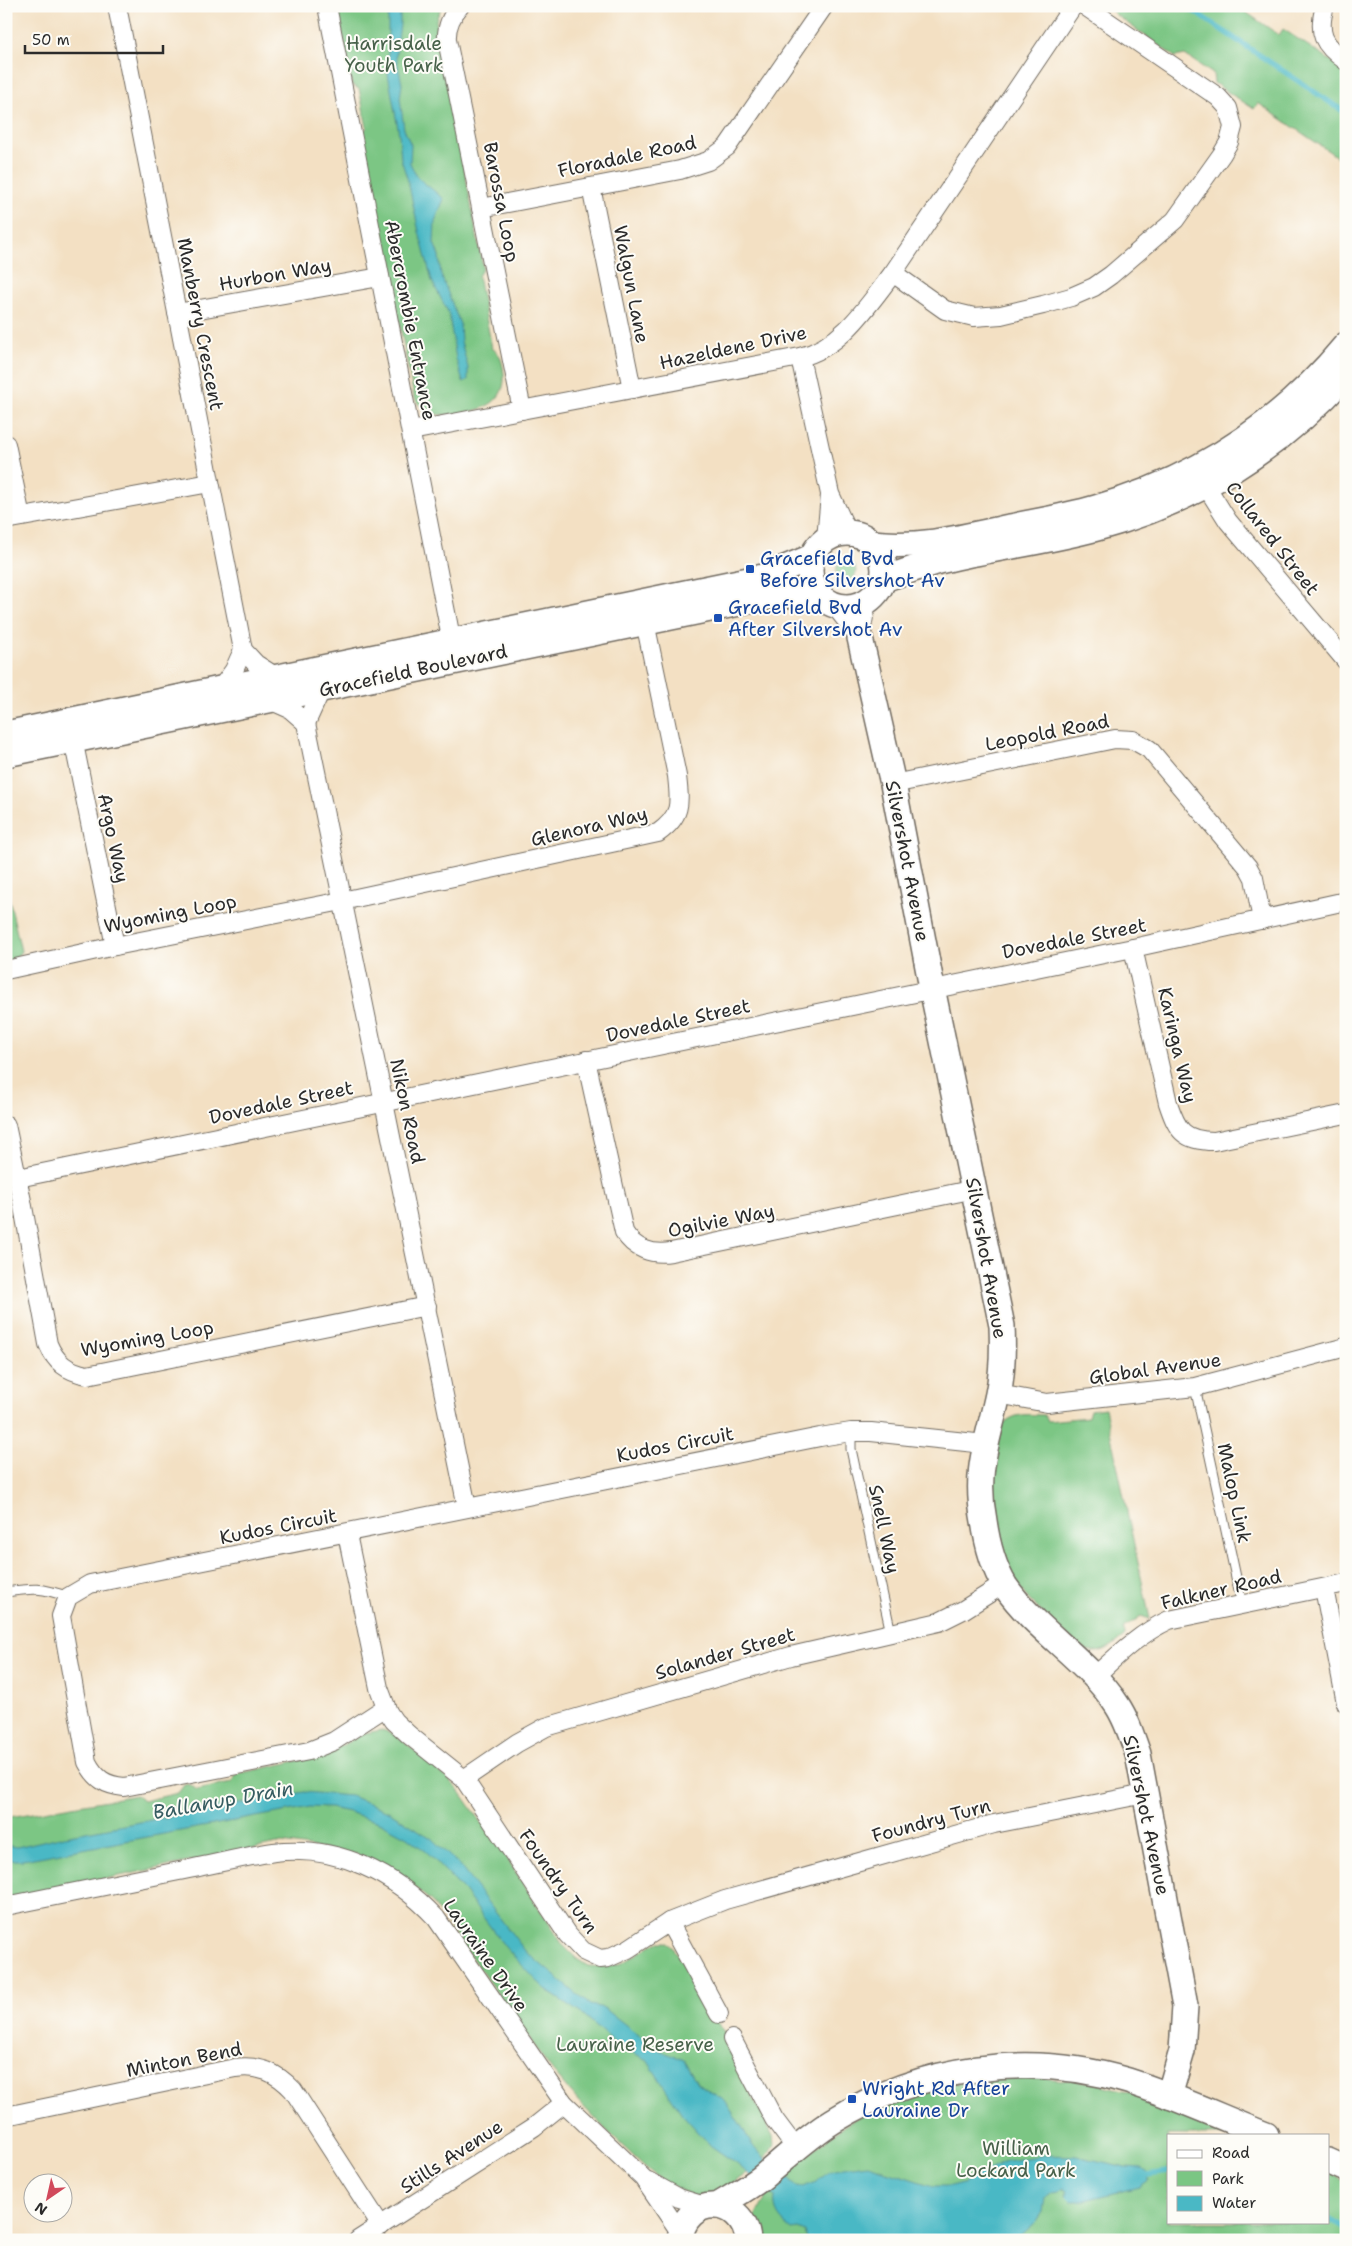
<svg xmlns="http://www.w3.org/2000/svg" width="1352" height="2246" viewBox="0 0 1352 2246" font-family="'Shantell Sans',sans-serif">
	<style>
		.green { fill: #7bc684; stroke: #537858 }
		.water { fill: #4ab8c5; stroke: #3a7278 }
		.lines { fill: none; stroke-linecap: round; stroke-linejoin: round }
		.stream { stroke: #4ab8c5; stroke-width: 5.5 }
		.lane-casing { stroke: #716a60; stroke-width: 11 }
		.street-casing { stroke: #716a60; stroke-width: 20 }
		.secondary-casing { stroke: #716a60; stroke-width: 28 }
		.lane { stroke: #fff; stroke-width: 9 }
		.street { stroke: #fff; stroke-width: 18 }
		.secondary { stroke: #fff; stroke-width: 25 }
		.transit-dot { fill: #1a4fb4; stroke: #fdfcf7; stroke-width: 2 }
		.labels { text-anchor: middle; stroke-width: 4; stroke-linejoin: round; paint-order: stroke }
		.park-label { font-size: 19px; fill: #47614a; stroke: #fdfcf7 }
		.street-label { font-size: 19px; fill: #2b2b2b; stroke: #fdfcf7 }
		.transit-label { font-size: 19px; fill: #164399; stroke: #fdfcf7; text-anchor: start }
		.water-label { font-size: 20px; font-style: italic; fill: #365c61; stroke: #fdfcf7 }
	</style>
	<rect width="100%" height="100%" fill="#fdfcf7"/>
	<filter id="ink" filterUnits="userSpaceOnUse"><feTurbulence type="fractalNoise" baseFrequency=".02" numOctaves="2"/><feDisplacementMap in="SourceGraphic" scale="10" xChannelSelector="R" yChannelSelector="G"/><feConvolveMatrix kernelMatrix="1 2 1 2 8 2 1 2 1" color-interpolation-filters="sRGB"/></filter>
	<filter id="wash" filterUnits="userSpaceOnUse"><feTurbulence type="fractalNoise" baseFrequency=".0096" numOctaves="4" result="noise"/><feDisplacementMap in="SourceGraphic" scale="20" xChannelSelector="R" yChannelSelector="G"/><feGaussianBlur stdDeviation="1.12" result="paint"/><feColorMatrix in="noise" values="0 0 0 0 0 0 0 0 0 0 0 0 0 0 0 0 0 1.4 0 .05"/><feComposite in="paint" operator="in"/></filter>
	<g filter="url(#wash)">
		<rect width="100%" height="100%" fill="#f3e0c3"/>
		<g class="green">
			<path d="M 337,6 L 442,6 L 436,20 L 483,268 L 478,276 L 492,348 C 500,354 501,358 503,367 C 509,398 490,408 464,413 C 444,416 425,418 414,397 L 362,134 L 367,127 L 359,89 L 352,85 Z"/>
			<polygon points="1107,6 1237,6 1279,35 1283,29 1346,71 1346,163 1258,103 1254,109 1214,83 1213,74 1185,55 1175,57 1116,15"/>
			<circle cx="846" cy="571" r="10"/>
			<polygon points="6,885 21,951 16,958 6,961"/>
			<path d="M 1105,1408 L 1150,1619 L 1141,1616 L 1124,1628 L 1125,1636 C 1092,1664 1084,1652 1057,1626 C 1048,1617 1037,1609 1029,1600 C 1000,1566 986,1508 990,1464 C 990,1457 994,1449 996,1442 C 998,1436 999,1426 1005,1422 C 1017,1412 1030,1415 1044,1415 L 1048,1421 L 1088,1417 L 1090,1410 Z"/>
			<polygon points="382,1730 392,1733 408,1745 446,1777 459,1790 506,1857 563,1945 577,1959 588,1966 606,1967 622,1963 657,1942 666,1942 673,1947 729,2041 725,2043 773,2136 774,2145 766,2158 717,2196 692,2196 660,2179 645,2167 612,2136 579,2102 551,2069 432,1902 399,1874 356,1854 282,1843 6,1899 6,1815 10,1817 136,1795 143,1801 178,1793 184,1785 189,1784 197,1790 231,1783 237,1774 324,1755 365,1733"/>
			<polygon points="1028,2077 1090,2082 1140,2094 1239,2135 1168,2135 1168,2222 1328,2222 1328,2171 1346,2181 1346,2240 754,2240 753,2220 771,2188 785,2172 850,2121 896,2100 956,2083"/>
		</g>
		<g class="water">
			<polygon points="388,6 400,6 400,24 396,56 402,84 400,98 404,129 411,145 410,163 417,177 444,199 435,221 434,243 439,256 441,275 460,324 461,341 468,368 468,380 463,382 456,359 449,314 432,281 419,232 408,181 401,159 399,134 388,74"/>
			<path d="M 304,1792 L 351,1796 L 388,1811 L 431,1838 L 459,1865 L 526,1952 L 590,2005 L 604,2008 L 654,2047 L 684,2060 L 697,2083 L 725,2101 L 742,2127 L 753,2147 L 797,2186 L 803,2187 L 817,2182 L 827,2172 L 835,2169 L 868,2165 L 934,2186 L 951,2186 L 963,2183 L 1007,2161 L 1044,2155 L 1076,2156 L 1126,2167 L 1142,2168 L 1148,2172 L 1149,2180 L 1139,2187 L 1081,2201 L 1072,2201 L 1066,2195 L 1068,2191 L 1063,2188 L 1060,2192 L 1052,2193 L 1045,2199 L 1043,2212 L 1037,2221 L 1016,2240 L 807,2240 L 805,2232 L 798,2229 L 792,2230 C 780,2220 773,2213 775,2197 L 737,2164 L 711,2146 L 682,2114 L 647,2060 L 618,2045 L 585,2016 L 550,1993 L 535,1979 L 505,1947 L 464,1891 L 428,1853 L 407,1837 L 381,1823 L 349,1812 L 330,1808 L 310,1807 L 23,1860 L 6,1860 L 6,1845 L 17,1847 L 64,1836 Z"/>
		</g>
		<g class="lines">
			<g class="stream">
				<polyline points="1186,6 1346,113"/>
				<polyline points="1148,2175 1168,2172"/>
				<polyline points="1328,2219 1346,2230"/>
			</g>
		</g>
	</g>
	<g filter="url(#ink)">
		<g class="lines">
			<defs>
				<g id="lane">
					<polyline points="1195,1387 1242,1605"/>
					<polyline points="851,1432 851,1449 891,1633"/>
					<path d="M 6,1592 C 33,1588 42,1587 68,1597"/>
				</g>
				<g id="street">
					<polyline points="117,6 243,650 256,664 278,678"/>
					<polyline points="327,6 452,643"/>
					<path d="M 460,6 C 451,16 446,26 447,40 L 522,410"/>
					<path d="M 1325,6 C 1317,33 1323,45 1346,61"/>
					<polyline points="591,187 632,389"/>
					<polyline points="481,208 680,170 708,161 727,147 824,6"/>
					<polyline points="893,273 945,310 974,317 1001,315 1043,305 1071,297 1094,287 1111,275 1175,220 1222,154 1229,142 1233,127 1228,108 1218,97 1085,6"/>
					<polyline points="177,313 380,277"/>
					<polyline points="800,357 830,494 848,533"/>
					<path d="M 411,431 L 800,357 C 842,347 868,305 893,273 L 1073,6"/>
					<polyline points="6,444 21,517"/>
					<polyline points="1206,486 1228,521 1346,661"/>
					<polyline points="6,520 210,483"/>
					<polyline points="826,539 830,495"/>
					<polyline points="834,605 860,638"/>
					<polyline points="860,638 867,601"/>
					<polyline points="221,688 234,670 243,650"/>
					<polyline points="272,701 290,709 306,723 321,690"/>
					<polyline points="306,723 467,1507"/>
					<polyline points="73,739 115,946"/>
					<polyline points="893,784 1115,739 1133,740 1149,749 1248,867 1254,878 1262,920"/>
					<path d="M 1133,948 L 1168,1103 C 1177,1130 1183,1141 1214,1141 L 1346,1114"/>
					<path d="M 6,970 L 115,946 L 342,901 L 658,833 C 682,816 680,803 677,776 L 645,622"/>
					<path d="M 586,1060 L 624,1232 C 634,1249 652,1255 671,1252 L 975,1189"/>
					<path d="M 6,1125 L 22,1201 L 48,1344 C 56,1363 67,1371 87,1375 L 427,1306"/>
					<polyline points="18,1178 1133,948 1346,901"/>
					<polyline points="998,1394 1047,1403 1195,1387 1346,1347"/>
					<polyline points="347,1534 379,1688 388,1712 394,1721 409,1735 464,1779 567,1934 583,1951 600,1959 608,1958 628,1949 669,1922 725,1900 994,1824 1145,1794"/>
					<polyline points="1324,1588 1346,1703"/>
					<path d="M 1094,1677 C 1118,1655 1139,1634 1169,1620 L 1346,1583"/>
					<path d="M 386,1707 L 334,1741 L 309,1751 L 124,1787 C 105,1785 96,1779 87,1762 L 61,1616 L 68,1597 L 90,1584 C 334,1536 577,1485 820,1437 L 851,1432 L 871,1432 L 985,1444"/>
					<polyline points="464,1779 517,1743 546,1727 791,1656 939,1622 963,1610 1004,1584"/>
					<path d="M 6,1906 C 62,1895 118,1883 174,1872 C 207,1866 241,1857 274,1852 C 337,1844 395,1874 436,1918 L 564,2103 L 643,2178 L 680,2232"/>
					<polyline points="669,1922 719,2014"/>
					<polyline points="732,2039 774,2119 795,2147"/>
					<path d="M 6,2116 L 235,2068 C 260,2065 276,2072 293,2090 L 381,2226"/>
					<polyline points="648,2181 679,2198 705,2206"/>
					<polyline points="358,2240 534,2127 564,2103"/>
				</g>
				<g id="secondary">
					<circle cx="847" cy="570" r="37"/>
					<path d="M 872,543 C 919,549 964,537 1010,527 C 1039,521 1068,516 1096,508 C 1195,480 1280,425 1346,345"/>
					<path d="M 883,579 C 906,572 928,563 952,558 C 1000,547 1050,541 1097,528 C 1194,502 1279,449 1346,375"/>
					<path d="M 860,638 L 893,784 L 932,988 L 1002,1326 C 1003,1349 1003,1371 998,1394 C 988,1442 974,1470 984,1521 C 987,1542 994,1568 1005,1586 C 1036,1631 1087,1659 1117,1705 C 1127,1720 1132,1737 1138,1754 L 1185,2006 L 1182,2051 L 1169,2096"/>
					<path d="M 6,734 C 258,680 511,630 763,577 L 812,557"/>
					<polyline points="6,754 773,596 797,594 821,596"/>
					<polyline points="1328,2161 1346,2169"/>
					<path d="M 717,2206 C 733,2196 751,2187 765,2175 C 789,2155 806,2138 833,2121 C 921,2066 1029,2051 1128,2081 C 1175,2096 1220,2117 1266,2135"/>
					<path d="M 680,2240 C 684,2194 744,2195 748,2240"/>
				</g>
			</defs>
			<use href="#lane" class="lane-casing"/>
			<use href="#street" class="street-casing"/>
			<use href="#secondary" class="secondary-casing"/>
			<use href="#lane" class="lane"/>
			<use href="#street" class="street"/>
			<use href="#secondary" class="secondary"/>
		</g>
	</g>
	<g class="transit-dot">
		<rect x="745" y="564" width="10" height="10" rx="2.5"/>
		<rect x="713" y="613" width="10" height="10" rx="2.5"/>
		<rect x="847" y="2094" width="10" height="10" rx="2.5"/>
	</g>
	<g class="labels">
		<g class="park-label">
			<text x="394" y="50">Harrisdale<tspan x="394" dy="22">Youth Park</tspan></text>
			<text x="635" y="2051">Lauraine Reserve</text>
			<text x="1016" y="2155">William<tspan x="1016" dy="22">Lockard Park</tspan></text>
		</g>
		<g class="street-label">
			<text transform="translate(627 156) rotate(-12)" y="7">Floradale Road</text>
			<text transform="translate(502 202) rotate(79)" y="7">Barossa Loop</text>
			<text transform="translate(275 274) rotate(-10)" y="7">Hurbon Way</text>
			<text transform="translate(632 284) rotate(79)" y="7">Walgun Lane</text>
			<text transform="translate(411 320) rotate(79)" y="7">Abercrombie Entrance</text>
			<text transform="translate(201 324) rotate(79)" y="7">Manberry Crescent</text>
			<text transform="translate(733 347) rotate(-12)" y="7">Hazeldene Drive</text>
			<text transform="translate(1273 538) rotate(52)" y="7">Collared Street</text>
			<text transform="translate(413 670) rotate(-12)" y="7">Gracefield Boulevard</text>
			<text transform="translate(1047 732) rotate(-11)" y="7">Leopold Road</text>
			<text transform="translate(589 826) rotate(-13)" y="7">Glenora Way</text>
			<text transform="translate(114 838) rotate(78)" y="7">Argo Way</text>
			<text transform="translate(908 861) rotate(79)" y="7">Silvershot Avenue</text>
			<text transform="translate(170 913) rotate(-11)" y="7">Wyoming Loop</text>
			<text transform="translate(1074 938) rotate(-11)" y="7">Dovedale Street</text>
			<text transform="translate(678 1020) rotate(-12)" y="7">Dovedale Street</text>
			<text transform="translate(1178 1045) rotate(77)" y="7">Karinga Way</text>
			<text transform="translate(281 1102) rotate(-12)" y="7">Dovedale Street</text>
			<text transform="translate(408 1111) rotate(78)" y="7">Nikon Road</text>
			<text transform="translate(721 1220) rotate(-11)" y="7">Ogilvie Way</text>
			<text transform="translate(987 1258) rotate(80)" y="7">Silvershot Avenue</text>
			<text transform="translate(147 1338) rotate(-10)" y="7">Wyoming Loop</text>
			<text transform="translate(1155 1368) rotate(-8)" y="7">Global Avenue</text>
			<text transform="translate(675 1444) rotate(-11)" y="7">Kudos Circuit</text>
			<text transform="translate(1235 1493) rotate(78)" y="7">Malop Link</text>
			<text transform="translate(278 1526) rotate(-11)" y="7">Kudos Circuit</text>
			<text transform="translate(885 1529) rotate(78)" y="7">Snell Way</text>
			<text transform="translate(1221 1589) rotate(-13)" y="7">Falkner Road</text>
			<text transform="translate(725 1653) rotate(-16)" y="7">Solander Street</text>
			<text transform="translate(1147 1815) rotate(78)" y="7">Silvershot Avenue</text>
			<text transform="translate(931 1820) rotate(-15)" y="7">Foundry Turn</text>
			<text transform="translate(559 1881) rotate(55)" y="7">Foundry Turn</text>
			<text transform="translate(486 1955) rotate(55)" y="7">Lauraine Drive</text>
			<text transform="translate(184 2059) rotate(-11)" y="7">Minton Bend</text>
			<text transform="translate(451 2156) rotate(-33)" y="7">Stills Avenue</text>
		</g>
		<g class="transit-label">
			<text x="760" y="565">Gracefield Bvd<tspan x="760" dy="22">Before Silvershot Av</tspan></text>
			<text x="728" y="614">Gracefield Bvd<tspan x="728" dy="22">After Silvershot Av</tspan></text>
			<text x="862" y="2095">Wright Rd After<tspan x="862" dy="22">Lauraine Dr</tspan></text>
		</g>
		<g class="water-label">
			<text transform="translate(223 1800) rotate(-10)" y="7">Ballanup Drain</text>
		</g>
	</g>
	<rect width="1352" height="2246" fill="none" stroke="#fdfcf7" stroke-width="25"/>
	<rect x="1167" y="2134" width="162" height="90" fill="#fdfcf7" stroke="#a9a8a5"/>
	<rect x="1177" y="2150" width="25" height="8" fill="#ffffff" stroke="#a9a8a5"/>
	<text x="1212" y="2158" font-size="15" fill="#2b2b2b">Road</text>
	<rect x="1177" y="2171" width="25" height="15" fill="#7bc684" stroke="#a9a8a5"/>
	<text x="1212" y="2184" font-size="15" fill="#2b2b2b">Park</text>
	<rect x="1177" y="2196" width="25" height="15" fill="#4ab8c5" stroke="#a9a8a5"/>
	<text x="1212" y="2208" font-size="15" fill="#2b2b2b">Water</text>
	<g transform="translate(48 2198) rotate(214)"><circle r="24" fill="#fdfcf7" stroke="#a9a8a5"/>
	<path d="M0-4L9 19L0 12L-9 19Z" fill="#d1495b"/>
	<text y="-8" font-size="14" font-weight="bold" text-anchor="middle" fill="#2b2b2b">N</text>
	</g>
	<path d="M25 45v8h138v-8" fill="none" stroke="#2b2b2b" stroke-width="2.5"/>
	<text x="32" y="45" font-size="15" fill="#2b2b2b" stroke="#fdfcf7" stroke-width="4" paint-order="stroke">50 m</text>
</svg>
